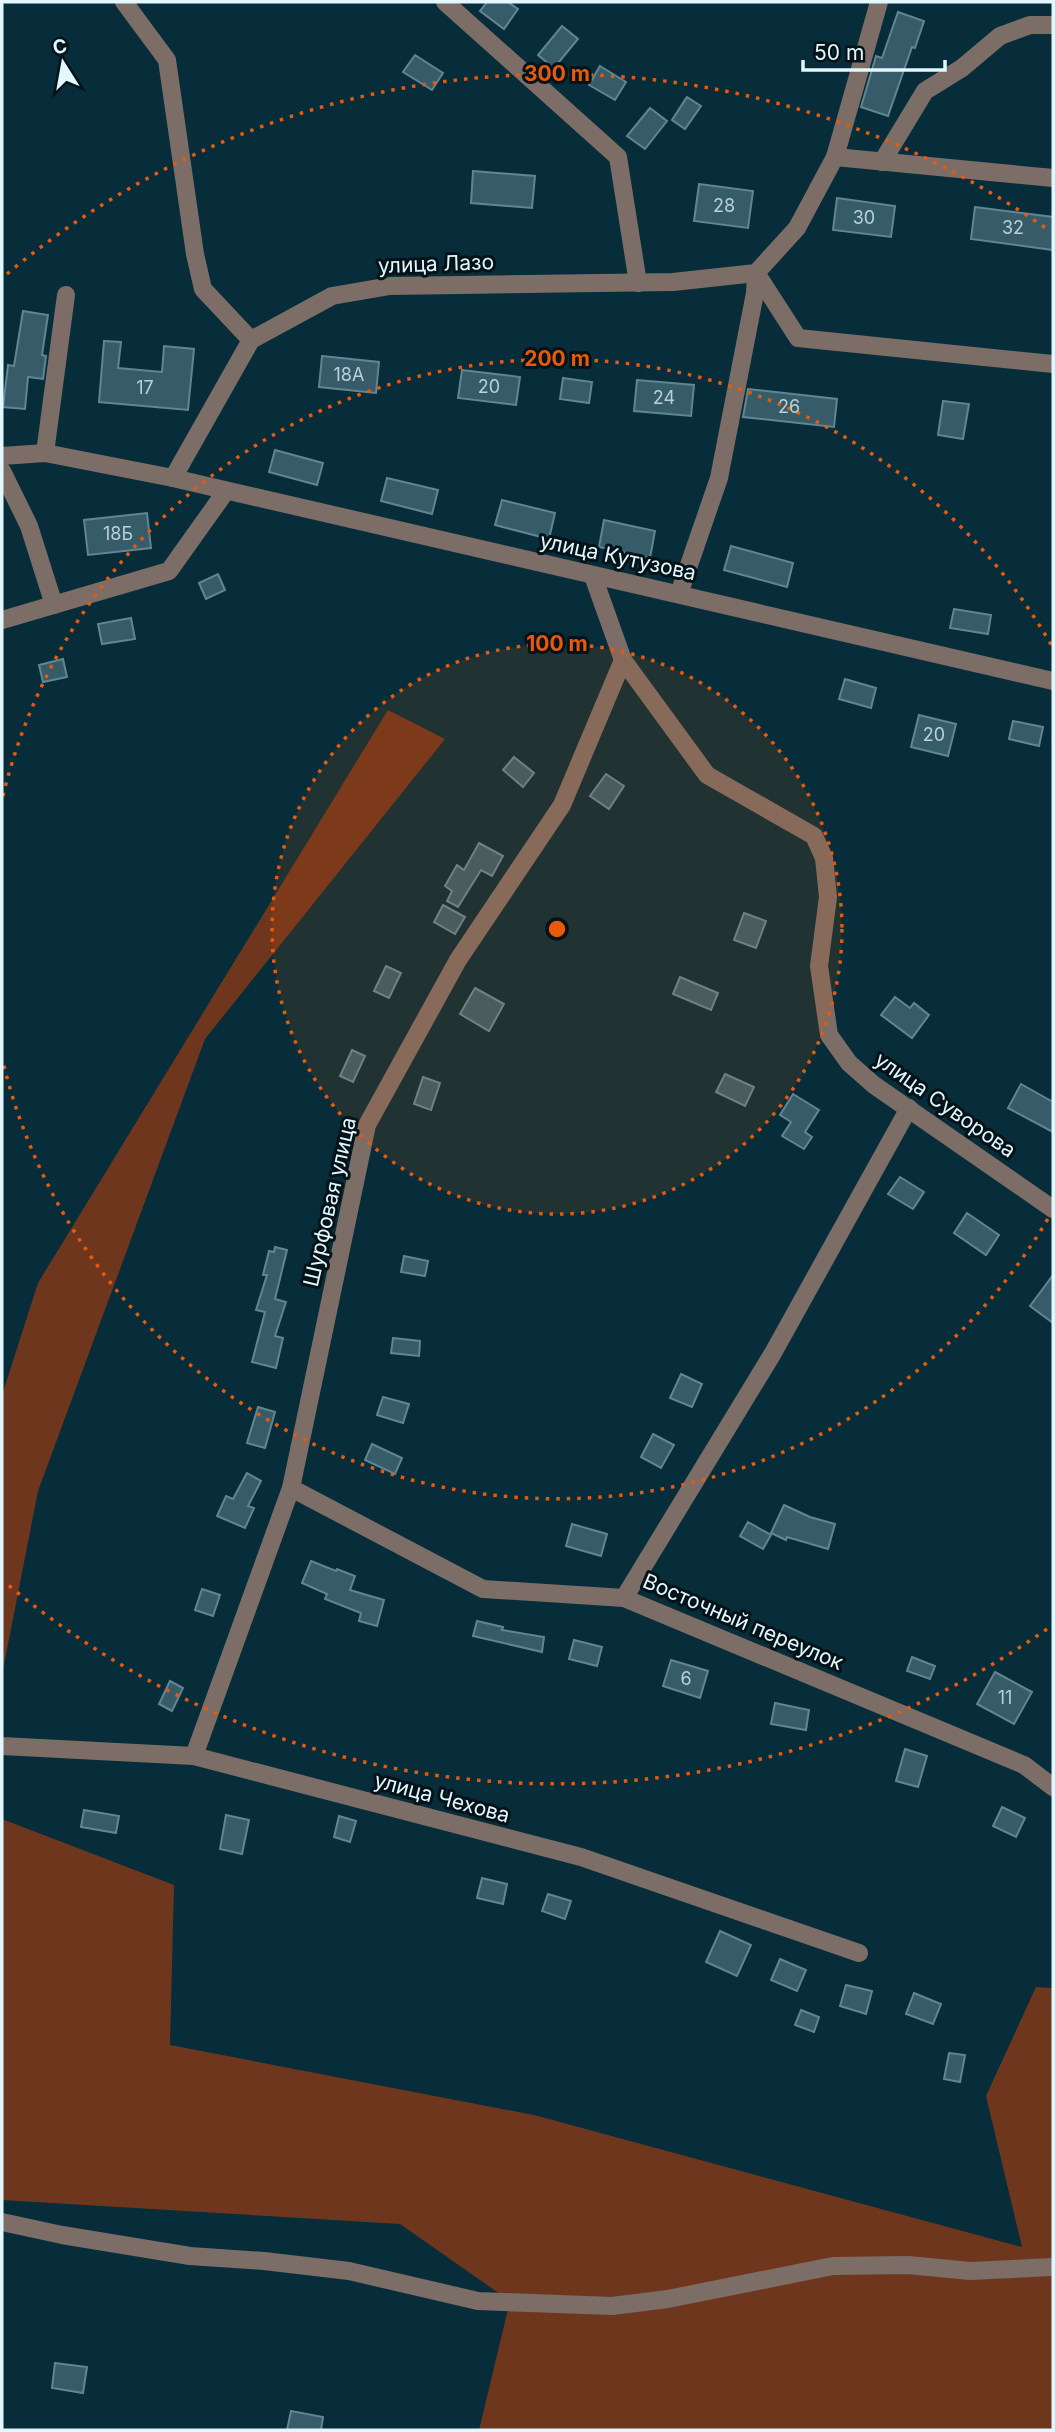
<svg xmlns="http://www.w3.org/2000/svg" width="1055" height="2432" viewBox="0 0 1055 2432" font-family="Inter,sans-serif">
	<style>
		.green { fill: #6f361e }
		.building { fill: #375c69; stroke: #608694; stroke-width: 2 }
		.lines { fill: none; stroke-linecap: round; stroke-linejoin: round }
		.minor { stroke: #7c6d67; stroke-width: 18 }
		.ring { fill: none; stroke: #e8590c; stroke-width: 3.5; stroke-dasharray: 3.5 7 }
		.labels { text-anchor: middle; stroke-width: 6; stroke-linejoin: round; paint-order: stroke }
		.number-label { font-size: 18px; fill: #b8d0d9 }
		.street-label { font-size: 21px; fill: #e3f7fe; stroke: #051318 }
		.centre { fill: #e8590c; stroke: #051318; stroke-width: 3.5 }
		.ring-label { font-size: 21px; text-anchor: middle; font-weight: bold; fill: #e8590c; stroke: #051318; stroke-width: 6; stroke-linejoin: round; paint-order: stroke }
	</style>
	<rect width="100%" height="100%" fill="#062d39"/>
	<g class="green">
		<polygon points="388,710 445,739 205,1039 38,1491 2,1675 2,1395 38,1283"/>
		<polygon points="2,1819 174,1885 170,2045 534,2115 1022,2247 986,2096 1036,1987 1053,1988 1053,2430 479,2430 510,2301 400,2224 2,2200"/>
	</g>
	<g class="building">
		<polygon points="487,2 508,2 518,9 504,29 480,11"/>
		<polygon points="898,12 924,21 915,48 912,47 888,116 861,107 876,56 882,58"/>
		<polygon points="562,26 578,39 554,68 538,55"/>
		<polygon points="415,55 443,73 432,90 403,72"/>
		<polygon points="600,66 626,82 615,100 589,85"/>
		<polygon points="687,97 701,106 685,129 672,120"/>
		<polygon points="650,108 667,121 645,149 627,136"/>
		<polygon points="473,171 535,176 532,208 471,203"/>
		<polygon points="699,184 753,191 748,228 694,221"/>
		<polygon points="837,198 895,206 891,237 833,230"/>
		<polygon points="975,207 1053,217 1053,250 971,239"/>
		<polygon points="23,311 48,315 42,355 46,356 43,379 28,377 25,409 3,407 8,365 14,366"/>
		<polygon points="104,341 121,342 118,368 162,372 164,346 194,349 188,410 99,402"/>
		<polygon points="322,356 379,362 376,393 319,387"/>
		<polygon points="462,370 520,377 516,405 458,398"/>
		<polygon points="563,378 592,382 589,403 560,399"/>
		<polygon points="637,380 694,385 691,416 634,411"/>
		<polygon points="748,389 837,399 834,427 743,417"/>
		<polygon points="943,401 969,404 963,439 938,435"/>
		<polygon points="275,450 323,463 317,485 269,472"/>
		<polygon points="387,478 438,490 432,514 381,501"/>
		<polygon points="502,500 555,513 549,539 495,525"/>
		<polygon points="147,513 151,548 88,555 84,520"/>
		<polygon points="604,520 655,531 650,558 599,547"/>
		<polygon points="731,546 793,563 787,587 724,570"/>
		<polygon points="218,574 225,590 206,599 199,583"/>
		<polygon points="954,609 991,615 988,634 950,628"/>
		<polygon points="131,618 135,639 102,644 98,624"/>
		<polygon points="63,659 67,677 43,682 39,665"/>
		<polygon points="845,679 876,688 871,708 839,699"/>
		<polygon points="919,715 956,724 948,756 911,747"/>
		<polygon points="1013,721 1043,727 1039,746 1009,739"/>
		<polygon points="514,757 534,773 523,787 503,770"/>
		<polygon points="606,774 624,786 609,809 590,796"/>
		<polygon points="479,843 503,856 492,876 481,870 458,907 447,901 452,891 445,886 457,865 464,870"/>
		<polygon points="443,905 465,917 455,934 434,922"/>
		<polygon points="744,913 766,921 756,948 734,940"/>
		<polygon points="386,966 401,973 389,998 374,991"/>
		<polygon points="680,977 718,993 711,1010 673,994"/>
		<polygon points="475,988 504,1004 489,1031 460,1014"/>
		<polygon points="895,997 910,1008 914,1003 929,1015 912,1038 881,1015"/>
		<polygon points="352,1050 365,1056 353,1082 340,1076"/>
		<polygon points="725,1074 754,1087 745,1106 716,1092"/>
		<polygon points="423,1077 440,1083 431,1110 414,1104"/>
		<polygon points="1021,1084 1053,1102 1053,1132 1008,1108"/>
		<polygon points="793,1094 819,1110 805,1132 812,1137 804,1149 782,1136 791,1122 780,1115"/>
		<polygon points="900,1177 924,1192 913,1209 888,1194"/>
		<polygon points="967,1213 999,1235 986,1255 954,1233"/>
		<polygon points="275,1247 287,1250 275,1299 286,1302 275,1336 283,1338 276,1368 252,1362 265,1312 256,1310 267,1275 263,1275 269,1251 274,1252"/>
		<polygon points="404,1256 428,1261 425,1276 401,1272"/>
		<polygon points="1053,1275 1053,1323 1030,1306"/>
		<polygon points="393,1338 420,1341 419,1356 391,1353"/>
		<polygon points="681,1374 702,1384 692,1407 670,1398"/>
		<polygon points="383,1397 409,1404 403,1423 377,1415"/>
		<polygon points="258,1407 275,1412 265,1448 247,1443"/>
		<polygon points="653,1434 674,1445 661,1468 641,1457"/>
		<polygon points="372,1444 402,1458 395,1474 365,1460"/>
		<polygon points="247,1473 261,1481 248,1506 254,1508 245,1528 217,1516 226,1496 233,1499"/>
		<polygon points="784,1505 810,1517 835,1524 828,1549 787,1537 786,1540 771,1533"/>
		<polygon points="748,1522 771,1535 763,1549 740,1536"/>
		<polygon points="572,1524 607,1534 601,1556 566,1546"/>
		<polygon points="311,1561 336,1571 337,1569 355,1576 350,1590 384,1600 377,1626 359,1621 361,1613 325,1599 327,1594 302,1583"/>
		<polygon points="202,1589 220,1595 213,1616 195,1610"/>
		<polygon points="477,1621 503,1627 502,1630 544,1637 542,1652 473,1636"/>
		<polygon points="574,1640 602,1647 597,1666 569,1659"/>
		<polygon points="912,1657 935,1666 930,1679 907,1671"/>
		<polygon points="671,1660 708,1671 700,1698 663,1686"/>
		<polygon points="995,1672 1032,1692 1014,1724 977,1704"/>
		<polygon points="170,1681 183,1688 172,1711 159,1704"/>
		<polygon points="775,1703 809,1710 806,1730 771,1724"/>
		<polygon points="905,1749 927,1756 918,1787 896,1781"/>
		<polygon points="1002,1807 1025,1818 1016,1837 993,1826"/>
		<polygon points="84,1810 119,1816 116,1833 81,1827"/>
		<polygon points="226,1815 249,1820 242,1854 220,1849"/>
		<polygon points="339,1816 356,1821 350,1842 334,1837"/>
		<polygon points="482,1878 507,1884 503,1904 477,1898"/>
		<polygon points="548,1894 571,1901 565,1919 542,1911"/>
		<polygon points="720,1931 751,1945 737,1976 706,1962"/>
		<polygon points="780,1959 806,1970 797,1991 771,1980"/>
		<polygon points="846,1985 872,1991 866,2014 840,2006"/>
		<polygon points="914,1993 941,2004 933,2024 906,2014"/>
		<polygon points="801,2010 819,2017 814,2032 795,2025"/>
		<polygon points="949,2053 965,2055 960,2082 944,2079"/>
		<polygon points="55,2363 87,2367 83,2393 52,2388"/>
		<polygon points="291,2411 323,2417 321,2430 287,2430"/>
	</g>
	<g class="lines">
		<g class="minor">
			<polyline points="124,2 167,60 195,254 203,289 251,340"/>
			<polyline points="445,2 618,157 638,283"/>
			<polyline points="835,157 1053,178"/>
			<polyline points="882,162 925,91 962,68 1000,36 1030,25 1053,25"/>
			<polyline points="756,273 798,338 1053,364"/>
			<polyline points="45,453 66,295"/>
			<polyline points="2,456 45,453 173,478 1053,681"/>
			<polyline points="2,471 29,526 54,605"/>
			<polyline points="173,478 251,340 332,296 390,286 673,282 756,273 797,228 835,157 879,2"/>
			<polyline points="593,576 623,660 707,775 814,836 824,858 828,897 819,966 829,1035 849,1063 874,1085 1053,1209"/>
			<polyline points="679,594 719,478 755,293 756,273"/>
			<polyline points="2,620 169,571 226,491"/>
			<polyline points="291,1488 483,1589 624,1598 1024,1765 1053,1787"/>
			<polyline points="624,1598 773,1353 909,1108"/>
			<polyline points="2,1746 194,1756 581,1857 859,1953"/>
			<polyline points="194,1756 291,1488 367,1125 458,960 562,805 623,660"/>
			<polyline points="2,2222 62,2235 190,2256 264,2261 349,2271 478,2301 612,2306 668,2299 833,2266 908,2265 970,2271 1053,2267"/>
		</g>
	</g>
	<circle cx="557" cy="929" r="285" fill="#e8590c" fill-opacity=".12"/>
	<g class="ring">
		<circle cx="557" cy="929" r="285"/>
		<path d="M1053 1210A570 570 0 0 1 3 1062M3 796A570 570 0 0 1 1053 648"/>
		<path d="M1047 1629A855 855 0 0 1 7 1584M7 274A855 855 0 0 1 1047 229"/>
	</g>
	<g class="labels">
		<g class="number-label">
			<text x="724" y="212">28</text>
			<text x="864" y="224">30</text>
			<text x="1013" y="234">32</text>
			<text x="349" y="381">18А</text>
			<text x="489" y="393">20</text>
			<text x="145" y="394">17</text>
			<text x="664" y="404">24</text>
			<text x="789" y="413">26</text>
			<text x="118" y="540">18Б</text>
			<text x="934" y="741">20</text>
			<text x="686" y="1685">6</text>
			<text x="1005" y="1704">11</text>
		</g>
		<g class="street-label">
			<text transform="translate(436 264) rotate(-2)" y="7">улица Лазо</text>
			<text transform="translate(618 557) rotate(12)" y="7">улица Кутузова</text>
			<text transform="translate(945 1105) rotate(35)" y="7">улица Суворова</text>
			<text transform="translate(330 1202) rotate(-77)" y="7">Шурфовая улица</text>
			<text transform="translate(743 1622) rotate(23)" y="7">Восточный переулок</text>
			<text transform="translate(442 1798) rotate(15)" y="7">улица Чехова</text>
		</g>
	</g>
	<circle cx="557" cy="929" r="10" class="centre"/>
	<g class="ring-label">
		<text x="557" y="81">300 m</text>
		<text x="557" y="366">200 m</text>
		<text x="557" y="651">100 m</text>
	</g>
	<rect width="1055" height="2432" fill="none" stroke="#e3f7fe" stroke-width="7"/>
	<g transform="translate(63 63) rotate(349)" stroke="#051318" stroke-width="5" paint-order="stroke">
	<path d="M0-5L12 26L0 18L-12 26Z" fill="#e3f7fe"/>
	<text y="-10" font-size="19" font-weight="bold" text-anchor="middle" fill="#e3f7fe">С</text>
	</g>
	<path d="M803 60v10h142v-10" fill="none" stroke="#e3f7fe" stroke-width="3.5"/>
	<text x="814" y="60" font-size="21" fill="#e3f7fe" stroke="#051318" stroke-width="5" paint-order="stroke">50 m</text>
</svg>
